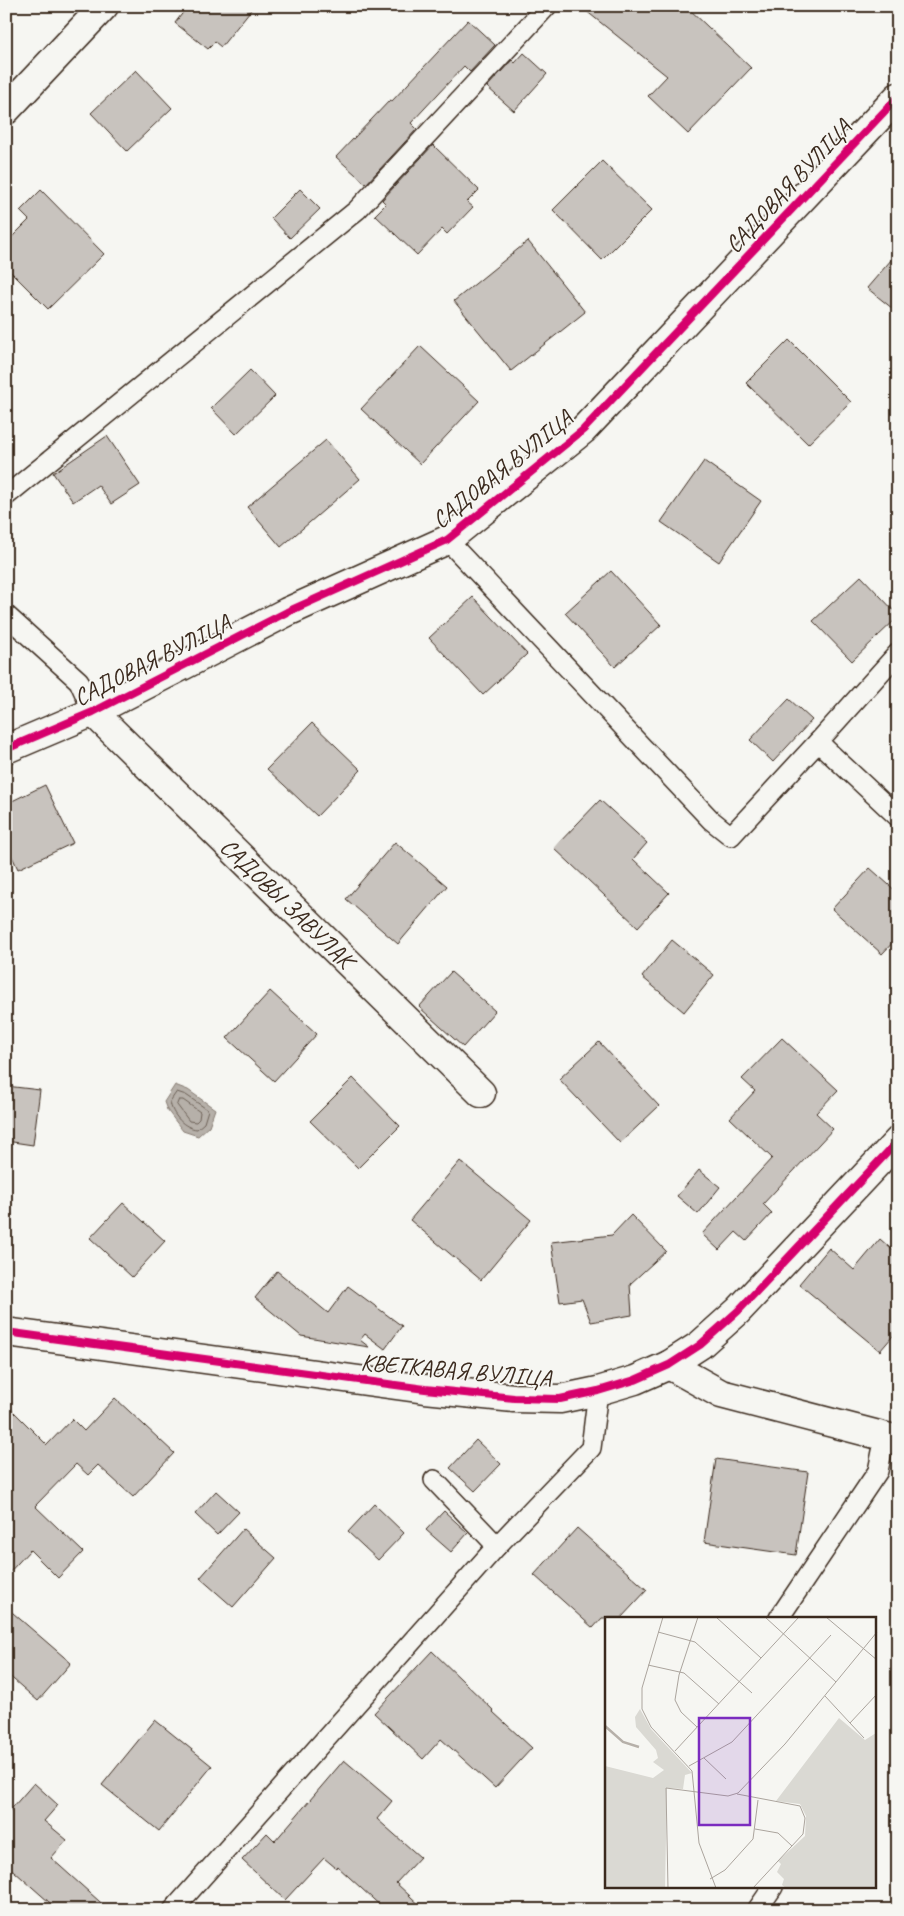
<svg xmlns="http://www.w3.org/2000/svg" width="904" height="1916" viewBox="0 0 904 1916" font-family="Caveat,sans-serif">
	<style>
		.water { fill: #b6b0a9; stroke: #857a71 }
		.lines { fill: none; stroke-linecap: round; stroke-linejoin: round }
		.shore { stroke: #6c6056; stroke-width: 1 }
		.building { fill: #c8c3be; stroke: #3b2a1e }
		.lane-casing { stroke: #3b2a1e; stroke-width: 22 }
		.street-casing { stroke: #3b2a1e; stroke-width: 31 }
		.secondary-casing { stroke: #3b2a1e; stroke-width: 31 }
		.lane { stroke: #f6f6f2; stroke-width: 19 }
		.street { stroke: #f6f6f2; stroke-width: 28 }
		.secondary { stroke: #f6f6f2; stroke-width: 28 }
		.cycleway-casing { stroke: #f6f6f2; stroke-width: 11 }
		.cycleway { stroke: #d6006c; stroke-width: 8 }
		.labels { text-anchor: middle; stroke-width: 4; stroke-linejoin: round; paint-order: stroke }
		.street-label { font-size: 24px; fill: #3b2a1e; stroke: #f6f6f2 }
		.inset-river { fill: none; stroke: #b6b0a9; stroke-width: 2.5 }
		.inset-road { fill: none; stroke: #aba49d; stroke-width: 1 }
		.view { fill: #7b2cbf; fill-opacity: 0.15; stroke: #7b2cbf; stroke-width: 2.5 }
		.inset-edge { fill: none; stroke: #3b2a1e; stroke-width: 2.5 }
	</style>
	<rect width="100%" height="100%" fill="#f6f6f2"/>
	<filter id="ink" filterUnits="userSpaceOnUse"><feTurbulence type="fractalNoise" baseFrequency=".02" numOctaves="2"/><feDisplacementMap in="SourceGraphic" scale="10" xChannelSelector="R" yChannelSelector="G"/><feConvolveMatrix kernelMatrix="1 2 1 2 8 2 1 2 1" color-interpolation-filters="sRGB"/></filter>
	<g filter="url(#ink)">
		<polygon class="water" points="175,1085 188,1090 215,1109 209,1126 198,1136 183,1131 167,1110 164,1102"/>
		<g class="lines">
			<g class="shore">
				<path d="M 177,1092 L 186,1095 L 208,1110 L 204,1123 L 197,1129 C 184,1128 172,1115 170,1102 Z"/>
				<polygon points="179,1100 183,1100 200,1112 199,1119 196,1122 189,1121 177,1105"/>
			</g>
		</g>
		<g class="building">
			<polygon points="188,6 254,6 221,47 215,42 208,49 175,23"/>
			<polygon points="580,6 686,6 751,68 688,134 648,96 667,76"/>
			<polygon points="468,20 495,45 470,72 464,66 411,123 417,129 366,184 336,157 390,100 392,101"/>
			<polygon points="524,53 547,74 514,111 487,87 512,60 515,63"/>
			<polygon points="136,70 172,108 127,151 91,113"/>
			<polygon points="433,145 479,190 467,202 473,207 447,234 442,229 417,255 375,215 386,204 382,200"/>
			<polygon points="602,161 652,210 602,260 553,210"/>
			<polygon points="300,189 320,209 290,238 271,218"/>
			<polygon points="41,190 104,254 48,309 6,267 6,243 29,220 20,211"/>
			<polygon points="528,241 585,312 511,371 454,301"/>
			<polygon points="898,252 898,313 867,288"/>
			<polygon points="789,340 851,402 808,444 746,383"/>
			<polygon points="420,346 479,401 420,464 361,409"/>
			<polygon points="250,370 275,396 236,434 211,408"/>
			<polygon points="107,436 140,485 111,504 98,485 73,502 53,473"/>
			<polygon points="326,440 360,479 281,547 247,507"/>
			<polygon points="704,461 761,501 719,562 661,522"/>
			<polygon points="611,571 661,625 615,667 565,613"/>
			<polygon points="861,576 898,615 898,617 852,661 813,621"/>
			<polygon points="473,597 527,654 483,695 429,638"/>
			<polygon points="789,699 812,720 773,762 750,740"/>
			<polygon points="312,723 361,770 317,816 267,769"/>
			<polygon points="45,785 73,843 18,869 6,844 6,804"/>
			<polygon points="600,800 647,843 633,859 669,893 638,927 554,848"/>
			<polygon points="395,842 447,886 398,944 346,899"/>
			<polygon points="870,868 898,893 898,937 882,954 832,909"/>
			<polygon points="672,940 714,975 684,1012 642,977"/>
			<polygon points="451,972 495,1011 463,1047 419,1007"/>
			<polygon points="270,991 317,1034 274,1081 227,1038"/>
			<polygon points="782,1038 838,1090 816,1113 833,1129 763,1204 772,1213 746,1241 736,1232 719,1250 702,1234 772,1158 730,1118 755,1091 742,1079"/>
			<polygon points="599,1042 659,1106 620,1143 559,1079"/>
			<polygon points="353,1078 400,1126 358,1168 310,1121"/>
			<polygon points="6,1086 40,1090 33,1145 6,1141"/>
			<polygon points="460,1161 531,1220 481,1280 410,1220"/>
			<polygon points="699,1170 720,1187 698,1214 677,1196"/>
			<polygon points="123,1203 165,1241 132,1277 90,1238"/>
			<polygon points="631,1215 666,1251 630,1284 632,1315 591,1322 582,1299 560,1302 551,1242 612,1235"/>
			<polygon points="880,1239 898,1255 898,1330 880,1351 799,1284 829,1248 854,1270"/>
			<polygon points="277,1271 328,1313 348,1286 402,1326 385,1349 365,1334 360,1340 369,1347 301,1336 255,1298"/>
			<polygon points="115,1398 174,1453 133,1497 98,1465 88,1475 76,1464 35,1506 83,1552 58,1578 30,1550 6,1576 6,1404 47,1445 72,1419 84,1431"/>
			<polygon points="476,1440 501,1464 475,1491 450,1468"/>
			<polygon points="716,1459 808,1472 796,1555 704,1542"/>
			<polygon points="216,1491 239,1512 217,1535 195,1514"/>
			<polygon points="374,1504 404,1533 378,1560 348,1532"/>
			<polygon points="444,1511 468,1533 451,1552 426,1530"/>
			<polygon points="577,1528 647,1590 621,1618 602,1618 593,1628 534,1575"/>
			<polygon points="243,1529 276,1558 233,1607 200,1578"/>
			<polygon points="6,1607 71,1663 38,1701 6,1673"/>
			<polygon points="432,1651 494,1711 493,1712 532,1748 495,1788 441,1739 423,1759 374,1713"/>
			<polygon points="155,1720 212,1766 159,1831 102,1785"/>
			<polygon points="344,1760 392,1801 377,1819 420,1857 396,1883 425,1910 385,1910 337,1866 336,1868 324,1858 285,1900 242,1860 267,1833 275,1841"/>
			<polygon points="34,1783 58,1805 44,1821 67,1840 51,1858 109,1910 58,1910 6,1864 6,1815"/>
		</g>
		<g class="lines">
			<defs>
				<g id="lane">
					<polyline points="6,496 357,210 547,6"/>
					<polyline points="447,540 711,820 731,836 818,742 898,817"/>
					<polyline points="6,615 79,681 93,712"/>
					<polyline points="818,742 898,653"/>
					<polyline points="434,1480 497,1546"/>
					<polyline points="779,1618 878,1471 885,1437"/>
					<polyline points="173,1910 497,1546 591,1448 598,1391"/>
					<polyline points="757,1910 773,1887"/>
				</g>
				<g id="street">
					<polyline points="6,110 104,6"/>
					<polyline points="93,712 481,1093"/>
					<polyline points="6,749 93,712 287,612 447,540 583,430 898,97"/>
					<polyline points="669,1365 721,1394 898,1440"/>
				</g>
				<polyline id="secondary" points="6,1332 425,1389 514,1398 560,1399 598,1391 635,1380 669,1365 700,1345 738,1311 898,1141"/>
			</defs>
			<use href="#lane" class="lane-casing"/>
			<use href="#street" class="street-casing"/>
			<use href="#secondary" class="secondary-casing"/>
			<use href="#lane" class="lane"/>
			<use href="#street" class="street"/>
			<use href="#secondary" class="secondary"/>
			<defs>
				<g id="cycleway">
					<polyline points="6,749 93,712 287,612 447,540 583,430 898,97"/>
					<polyline points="6,1332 425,1389 514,1398 560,1399 598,1391 635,1380 669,1365 700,1345 738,1311 898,1141"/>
				</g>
			</defs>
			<use href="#cycleway" class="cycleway-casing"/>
			<use href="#cycleway" class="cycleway"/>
		</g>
	</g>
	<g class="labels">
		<g class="street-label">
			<text transform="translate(788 186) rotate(-47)" y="8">САДОВАЯ ВУЛІЦА</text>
			<text transform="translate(502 469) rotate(-39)" y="8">САДОВАЯ ВУЛІЦА</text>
			<text transform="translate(152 660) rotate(-27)" y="8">САДОВАЯ ВУЛІЦА</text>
			<text transform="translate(287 903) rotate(44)" y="8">САДОВЫ ЗАВУЛАК</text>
			<text transform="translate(456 1370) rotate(5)" y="8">КВЕТКАВАЯ ВУЛІЦА</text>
		</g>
	</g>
	<g transform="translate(605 1617)">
		<rect width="271" height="271" fill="#f6f6f2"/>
		<path d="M 35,92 L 46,112 L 87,156 L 80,158 L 78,172 L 62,171 L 60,271 L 0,271 L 0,149 L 48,161 L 59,153 L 48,145 L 53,141 L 51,133 L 31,110 L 30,100 ZM 234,101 L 260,123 L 271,116 L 271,271 L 181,271 L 177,268 L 179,262 L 172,255 L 176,247 L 173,244 L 200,219 L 201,199 L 195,187 L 171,184 Z" fill="#dad9d3"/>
		<path class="inset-river" d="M 0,109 L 18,125 L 34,130"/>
		<path class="inset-road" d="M 58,0 L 37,71 L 37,92 L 46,110 L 87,154 L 94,226 L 111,271M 111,0 L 156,41M 160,0 L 231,65M 221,0 L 272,43M 53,15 L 90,25 L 147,76M 43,48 L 79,56 L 114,87M 220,79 L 245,106 L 272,77M 245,106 L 259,121M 92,110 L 76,95 L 70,83 L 74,58 L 93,0M 70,134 L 194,0M 99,141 L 121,162M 84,149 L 127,125 L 226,18M 132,177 L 195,189 L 200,201 L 198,217 L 148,271M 150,212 L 173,216 L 187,229M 105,262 L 120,253 L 148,222 L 153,183M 63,271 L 61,171 L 123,179 L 133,176 L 180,127 L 272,15"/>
		<path class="view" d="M 94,101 L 145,101 L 145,208 L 94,208 Z"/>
		<rect width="271" height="271" class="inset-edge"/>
	</g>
	<rect width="904" height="1916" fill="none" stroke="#f6f6f2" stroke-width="25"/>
	<rect x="12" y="12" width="879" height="1891" fill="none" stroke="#3b2a1e" stroke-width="2" filter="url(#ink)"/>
</svg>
